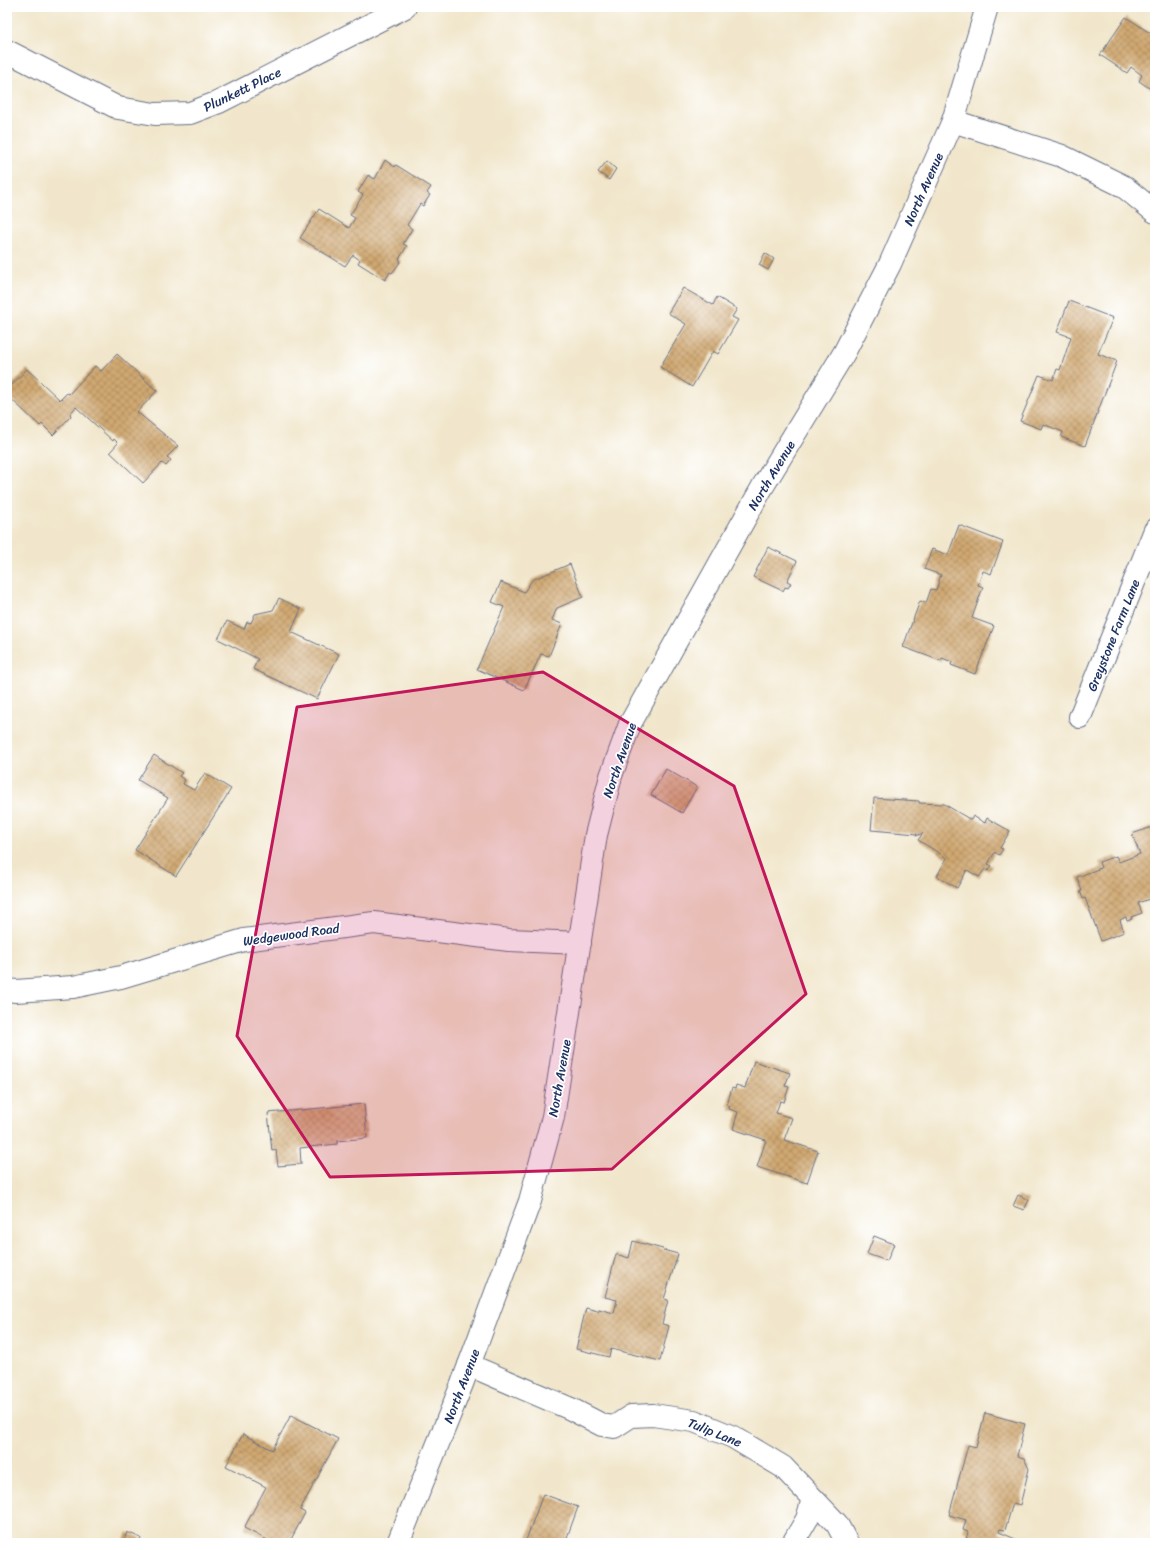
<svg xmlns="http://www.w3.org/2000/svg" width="1162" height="1550" viewBox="0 0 1162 1550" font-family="Sriracha,sans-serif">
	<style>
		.building { fill: url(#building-cross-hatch) }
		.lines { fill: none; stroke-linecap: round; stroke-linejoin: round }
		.minor-casing { stroke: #666f84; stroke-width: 24 }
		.tertiary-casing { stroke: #666f84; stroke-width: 24 }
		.minor { stroke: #fff; stroke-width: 22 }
		.tertiary { stroke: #fff; stroke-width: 22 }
		.marked { fill: #c2185b; fill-opacity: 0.2; stroke: #c2185b; stroke-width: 3; stroke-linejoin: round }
		.labels { text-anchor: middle; stroke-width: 3.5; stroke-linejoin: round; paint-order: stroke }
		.street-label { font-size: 13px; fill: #1b2f5e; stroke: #fff }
	</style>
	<defs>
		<pattern id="building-cross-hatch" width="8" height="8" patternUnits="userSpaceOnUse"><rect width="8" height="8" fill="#d0a871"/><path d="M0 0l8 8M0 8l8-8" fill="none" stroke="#a88960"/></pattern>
	</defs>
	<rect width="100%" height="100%" fill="#fff"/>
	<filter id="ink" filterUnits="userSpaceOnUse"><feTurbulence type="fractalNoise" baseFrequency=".025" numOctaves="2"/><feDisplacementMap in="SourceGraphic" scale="8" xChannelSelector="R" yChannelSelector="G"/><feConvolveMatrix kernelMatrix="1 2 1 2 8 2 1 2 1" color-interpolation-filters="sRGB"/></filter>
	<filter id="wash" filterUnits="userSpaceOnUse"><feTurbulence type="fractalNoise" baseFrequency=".012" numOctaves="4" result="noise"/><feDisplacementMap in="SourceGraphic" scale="16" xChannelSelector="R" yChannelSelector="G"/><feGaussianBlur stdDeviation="0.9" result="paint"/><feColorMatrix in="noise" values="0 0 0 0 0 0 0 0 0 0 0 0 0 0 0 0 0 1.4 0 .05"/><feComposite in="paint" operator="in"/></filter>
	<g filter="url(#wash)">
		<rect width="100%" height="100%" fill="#f1e6cb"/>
		<g id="blocks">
			<g class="building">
				<polygon points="1126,17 1153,35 1152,37 1155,39 1155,92 1139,81 1142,75 1131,67 1127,73 1100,55"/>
				<polygon points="385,160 395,167 396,165 431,187 427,193 430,195 423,206 420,204 407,225 412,229 403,244 407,246 399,259 401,261 392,273 390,272 385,280 358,263 360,260 353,255 345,266 300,238 319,209 349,228 355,218 350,215 363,195 358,192 368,175 375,179"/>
				<polygon points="607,161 616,169 609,180 598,172"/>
				<polygon points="765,253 774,259 768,270 759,265"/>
				<polygon points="683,288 713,305 717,297 737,309 732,317 738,320 718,354 713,351 692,387 660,367 686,324 668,313"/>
				<polygon points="1069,301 1113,318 1098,354 1117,361 1085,446 1061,437 1063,432 1043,424 1041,429 1020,421 1039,375 1053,380 1057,369 1060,370 1071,337 1057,332"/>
				<polygon points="117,354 157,391 137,412 178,446 167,457 171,460 166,466 162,463 143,483 110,452 118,443 114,439 113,441 76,407 70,414 71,416 53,435 42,424 40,426 7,395 7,390 27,369 60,400 67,393 69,394 95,366 101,371"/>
				<polygon points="959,525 1003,542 991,574 983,571 978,585 983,587 972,618 994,626 975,674 951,665 952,662 942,658 941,661 903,647 920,601 926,603 931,589 936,590 941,575 924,569 932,549 948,555"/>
				<polygon points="768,547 797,561 787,581 791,583 788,588 785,587 783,591 753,577"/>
				<polygon points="570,564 583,597 557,608 552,620 562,624 549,656 541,654 524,690 477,669 504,607 492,602 501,582 524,592 532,580"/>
				<polygon points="279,598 301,609 291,632 339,654 317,699 253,669 258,659 218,639 227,621 244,629 247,622 251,623 255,614 273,610"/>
				<polygon points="154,755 182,773 179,776 185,780 183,784 194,790 205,773 231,789 176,876 135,850 168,798 138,780"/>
				<polygon points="666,769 697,787 682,813 651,795"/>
				<polygon points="874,798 919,801 919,803 944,804 971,820 973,816 985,823 987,818 1010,831 1000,848 1003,849 999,855 995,852 988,864 992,866 988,871 985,869 979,877 967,870 957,888 937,876 947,858 918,840 923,833 916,836 917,834 871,830"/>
				<polygon points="1155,826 1155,897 1138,903 1142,913 1131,917 1132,919 1127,921 1126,917 1120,920 1124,932 1101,941 1085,898 1083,899 1080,891 1082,891 1077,877 1101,868 1099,862 1116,856 1119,862 1140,854 1132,834"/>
				<polygon points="754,1061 790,1073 785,1086 789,1087 784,1102 780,1101 776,1113 792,1118 784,1140 818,1151 807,1183 757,1167 766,1140 733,1129 738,1112 729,1109 730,1106 727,1105 732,1088 735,1089 736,1085 745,1088"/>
				<polygon points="364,1104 367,1138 337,1141 337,1144 300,1148 301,1164 278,1166 276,1150 272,1151 268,1113"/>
				<polygon points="1018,1195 1029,1200 1024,1210 1013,1206"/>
				<polygon points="874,1236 894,1244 887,1261 867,1254"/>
				<polygon points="633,1241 663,1249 663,1250 678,1254 664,1299 668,1300 662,1324 669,1326 660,1361 611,1349 609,1357 576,1349 586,1308 598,1311 599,1309 614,1313 617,1300 605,1297 616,1254 629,1258"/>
				<polygon points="985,1413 1025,1424 1017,1456 1024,1458 1029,1469 1020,1505 1013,1503 1005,1530 1000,1529 999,1532 1020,1541 1019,1543 965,1543 968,1532 963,1530 966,1520 949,1515 968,1445 976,1447"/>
				<polygon points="291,1415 338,1439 300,1510 305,1513 289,1543 273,1543 244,1528 266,1487 226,1466 243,1434 272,1450"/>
				<polygon points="543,1494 578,1507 565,1543 525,1543"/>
				<polygon points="127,1532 141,1538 139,1543 123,1543"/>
			</g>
		</g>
	</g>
	<g filter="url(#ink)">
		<use href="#blocks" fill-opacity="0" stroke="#666f84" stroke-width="1"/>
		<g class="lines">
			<defs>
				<g id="minor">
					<polyline points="7,51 118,108 155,114 190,113 219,102 405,7"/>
					<polyline points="953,121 1062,156 1123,186 1155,212"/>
					<polyline points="1080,717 1155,530"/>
					<polyline points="7,990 16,991 73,987 121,977 244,940 374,923 509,940 580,943"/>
					<polyline points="469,1365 571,1409 602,1425 614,1427 631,1416 653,1415 694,1421 733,1437 783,1467 837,1524 847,1543"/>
					<polyline points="793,1543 807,1519 813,1499"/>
				</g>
				<polyline id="tertiary" points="398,1543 462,1384 530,1201 553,1117 596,835 611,776 630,724 763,486 844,353 890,264 953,121 987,7"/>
			</defs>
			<use href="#minor" class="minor-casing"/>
			<use href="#tertiary" class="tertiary-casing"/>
			<use href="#minor" class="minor"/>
			<use href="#tertiary" class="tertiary"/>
		</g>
	</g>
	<path class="marked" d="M 543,672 L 734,786 L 806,994 L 612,1169 L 330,1177 L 237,1036 L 297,707 Z"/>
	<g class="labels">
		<g class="street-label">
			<text transform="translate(242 89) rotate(-26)" y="5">Plunkett Place</text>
			<text transform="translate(923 189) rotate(-66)" y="5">North Avenue</text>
			<text transform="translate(771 475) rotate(-59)" y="5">North Avenue</text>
			<text transform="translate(1113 635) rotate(-68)" y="5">Greystone Farm Lane</text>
			<text transform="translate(619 760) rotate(-71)" y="5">North Avenue</text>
			<text transform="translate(291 934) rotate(-8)" y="5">Wedgewood Road</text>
			<text transform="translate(559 1078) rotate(-80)" y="5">North Avenue</text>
			<text transform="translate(461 1386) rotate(-69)" y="5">North Avenue</text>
			<text transform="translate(715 1432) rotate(22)" y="5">Tulip Lane</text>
		</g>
	</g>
	<rect width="1162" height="1550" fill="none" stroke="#fff" stroke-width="24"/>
</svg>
